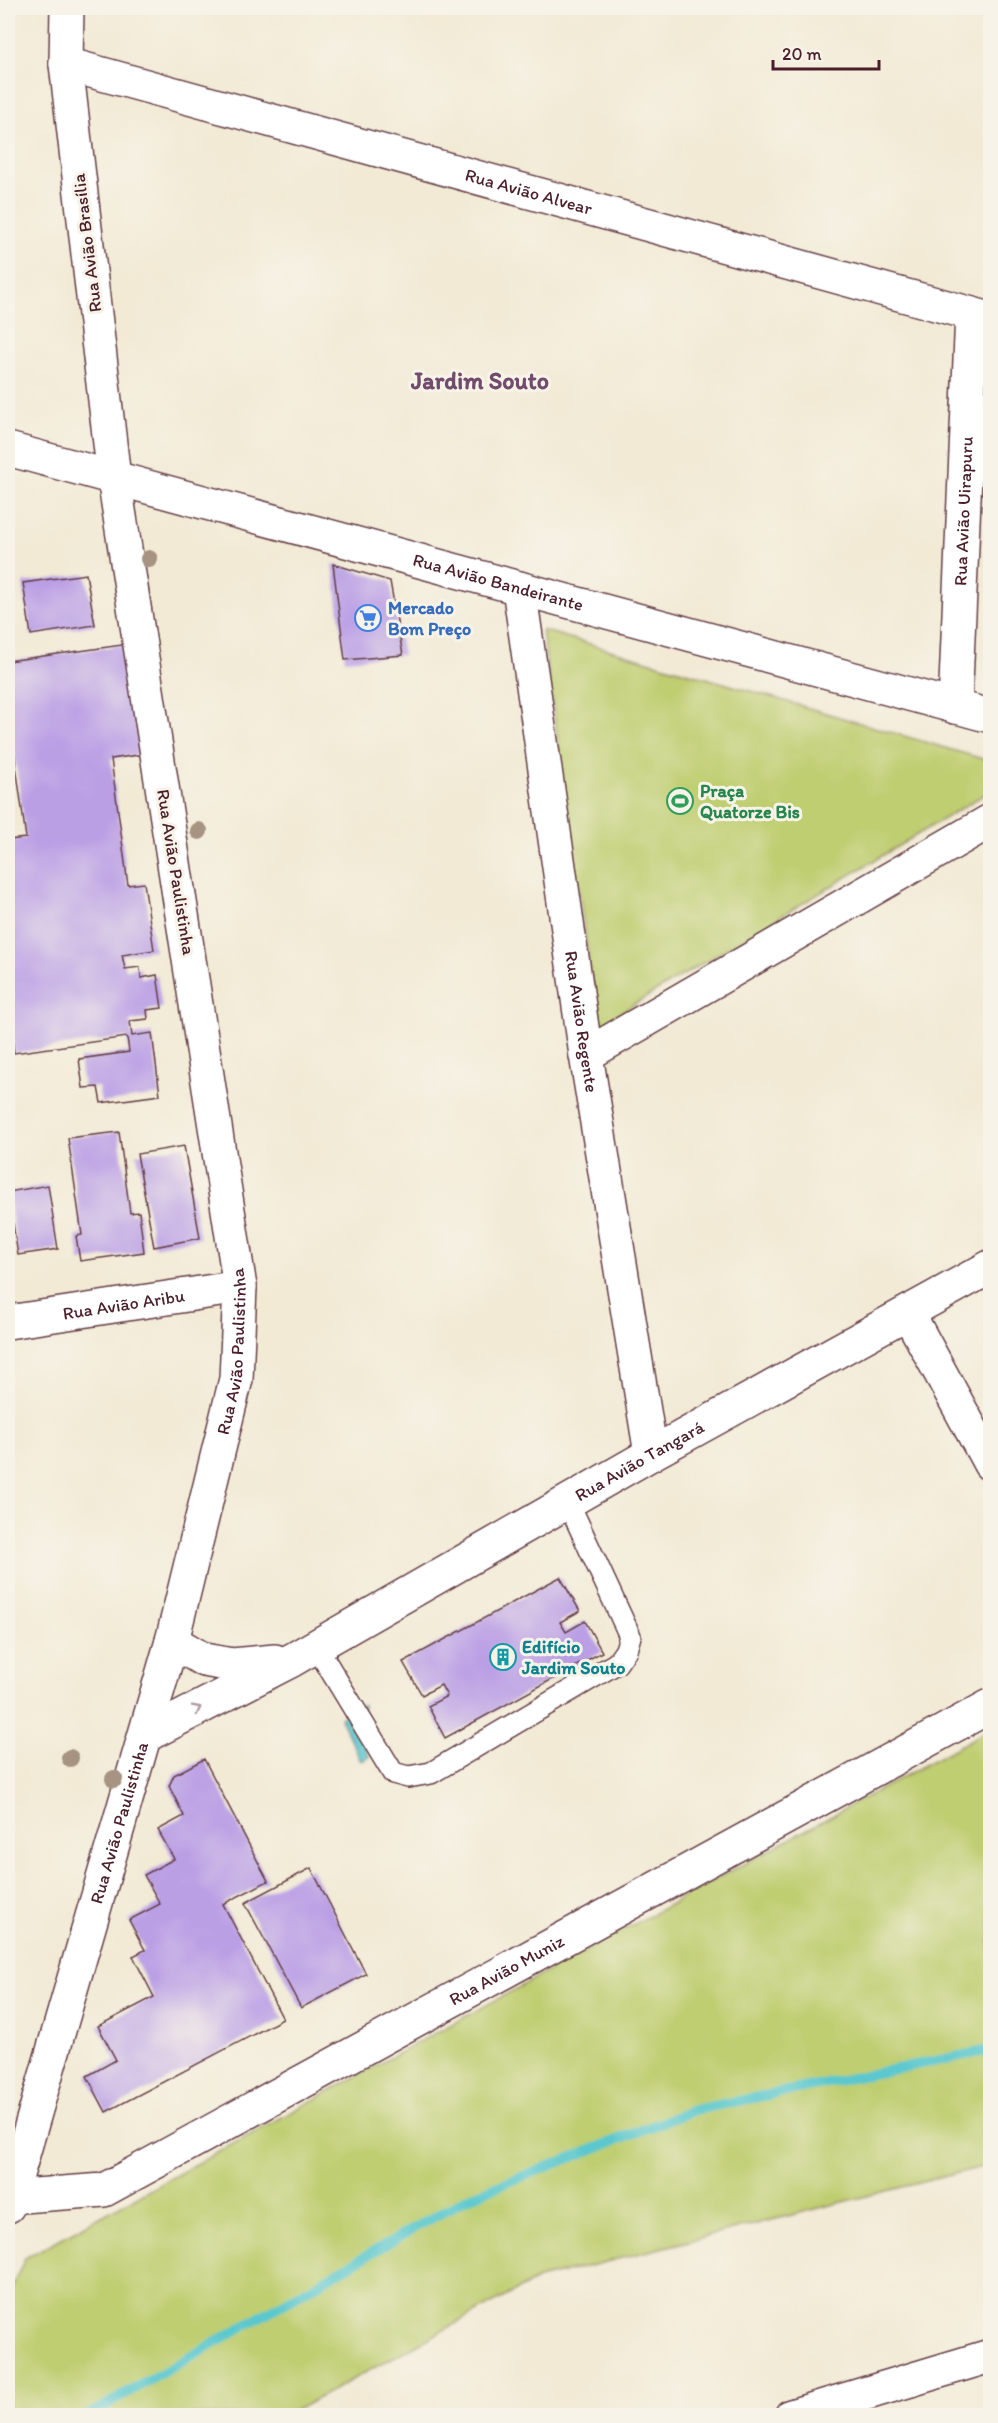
<svg xmlns="http://www.w3.org/2000/svg" width="998" height="2423" viewBox="0 0 998 2423" font-family="Itim,sans-serif">
	<style>
		.green { fill: #bfce71; stroke: #84764e; stroke-width: 1.5 }
		.water { fill: #5ac8ce; stroke: #52747c; stroke-width: 1.5 }
		.lines { fill: none; stroke-linecap: round; stroke-linejoin: round }
		.stream { stroke: #5ac8ce; stroke-width: 10 }
		.building { fill: #ba9fe5 }
		.service-casing { stroke: #633d44; stroke-width: 24 }
		.minor-casing { stroke: #633d44; stroke-width: 36 }
		.service { stroke: #fff; stroke-width: 21 }
		.minor { stroke: #fff; stroke-width: 33 }
		.tree { fill: #a69381 }
		.oneway { stroke: #ae9aa0 }
		.labels { text-anchor: middle; stroke-width: 6; stroke-linejoin: round; paint-order: stroke }
		.street-label { font-size: 18px; fill: #4a1f2b; stroke: #f7f3e8 }
		.shop-label { font-size: 18px; font-weight: bold; fill: #366cbe; stroke: #f7f3e8; text-anchor: start }
		.leisure-label { font-size: 18px; font-weight: bold; fill: #27864d; stroke: #f7f3e8; text-anchor: start }
		.culture-label { font-size: 18px; font-weight: bold; fill: #0d838f; stroke: #f7f3e8; text-anchor: start }
		.district-label { font-size: 24px; font-weight: bold; fill: #714c6c; stroke: #f7f3e8 }
	</style>
	<rect width="100%" height="100%" fill="#f7f3e8"/>
	<filter id="ink" filterUnits="userSpaceOnUse"><feTurbulence type="fractalNoise" baseFrequency=".0167" numOctaves="2"/><feDisplacementMap in="SourceGraphic" scale="12" xChannelSelector="R" yChannelSelector="G"/><feConvolveMatrix kernelMatrix="1 2 1 2 8 2 1 2 1" color-interpolation-filters="sRGB"/></filter>
	<filter id="wash" filterUnits="userSpaceOnUse"><feTurbulence type="fractalNoise" baseFrequency=".008" numOctaves="4" result="noise"/><feDisplacementMap in="SourceGraphic" scale="24" xChannelSelector="R" yChannelSelector="G"/><feGaussianBlur stdDeviation="1.35" result="paint"/><feColorMatrix in="noise" values="0 0 0 0 0 0 0 0 0 0 0 0 0 0 0 0 0 1.4 0 .05"/><feComposite in="paint" operator="in"/></filter>
	<g filter="url(#wash)">
		<rect width="100%" height="100%" fill="#f2ead5"/>
		<g class="green">
			<polygon points="542,630 990,761 990,791 598,1026"/>
			<polygon points="990,1729 990,2165 538,2279 287,2415 8,2415 8,2297 25,2258"/>
		</g>
		<polygon class="water" points="363,1705 359,1731 369,1757 361,1761 340,1718"/>
		<g class="lines">
			<polyline class="stream" points="87,2416 467,2198 694,2110 990,2050"/>
		</g>
		<g id="blocks">
			<g class="building">
				<polygon points="333,564 390,581 403,655 345,660"/>
				<polygon points="86,574 95,625 31,635 23,583"/>
				<polygon points="129,644 145,754 111,759 128,885 144,883 154,950 122,955 125,969 140,967 141,978 157,975 162,1008 147,1010 148,1019 130,1021 132,1036 152,1033 160,1095 101,1103 98,1087 83,1088 79,1059 129,1052 127,1037 14,1053 8,1010 8,840 26,838 8,708 8,661"/>
				<polygon points="119,1132 130,1213 139,1212 144,1252 80,1261 76,1236 82,1235 68,1138"/>
				<polygon points="184,1146 200,1238 154,1247 137,1154"/>
				<polygon points="48,1185 58,1249 18,1255 8,1192"/>
				<polygon points="560,1577 580,1611 560,1622 566,1632 585,1621 602,1652 445,1738 428,1706 447,1696 441,1685 422,1695 403,1662"/>
				<polygon points="204,1759 268,1881 223,1904 283,2019 106,2112 87,2076 116,2060 98,2026 154,1997 133,1956 145,1950 129,1920 160,1904 144,1875 174,1859 158,1830 184,1816 169,1786 174,1775"/>
				<polygon points="311,1868 366,1974 301,2008 245,1903"/>
			</g>
		</g>
	</g>
	<g filter="url(#ink)">
		<use href="#blocks" fill-opacity="0" stroke="#633d44" stroke-width="1.5"/>
		<g class="lines">
			<defs>
				<polyline id="service" points="316,1646 393,1773 408,1777 431,1773 617,1663 626,1650 630,1636 568,1502"/>
				<g id="minor">
					<path id="s1" d="M 66,64 L 990,319"/>
					<path id="s2" d="M 8,449 L 990,716"/>
					<path id="s3" d="M 519,588 L 586,1055 L 651,1454"/>
					<path id="s4" d="M 955,707 L 972,314"/>
					<polyline points="586,1055 990,821"/>
					<polyline points="908,1313 990,1464"/>
					<path id="s5" d="M 8,1322 L 240,1287"/>
					<polyline points="172,1641 204,1660 232,1665 275,1661"/>
					<path id="s6" d="M 145,1736 L 292,1660 L 651,1454 L 990,1267"/>
					<path id="s7" d="M 8,2197 L 104,2190 L 990,1706"/>
					<path id="s8" d="M 8,2206 L 172,1641 L 236,1379 L 240,1287 L 114,478 L 66,64 L 67,8"/>
					<polyline points="791,2416 990,2356"/>
				</g>
			</defs>
			<use href="#service" class="service-casing"/>
			<use href="#minor" class="minor-casing"/>
			<use href="#service" class="service"/>
			<use href="#minor" class="minor"/>
		</g>
		<g class="tree">
			<circle cx="149" cy="559" r="9"/>
			<circle cx="199" cy="831" r="9"/>
			<circle cx="70" cy="1758" r="9"/>
			<circle cx="114" cy="1779" r="9"/>
		</g>
		<defs><path id="oneway-chevron" d="M-2-3.5L2.5 0L-2 3.5" fill="none" stroke-width="1.6" stroke-linecap="round" stroke-linejoin="round" transform="scale(1.5)"/></defs>
		<use class="oneway" href="#oneway-chevron" transform="translate(197 1709) rotate(-27)"/>
	</g>
	<defs>
		<symbol id="supermarket-ring" viewBox="-11 -11 22 22"><circle r="9.5" fill="#f7f3e8" stroke="#3f7fe0" stroke-width="1.5"/><path d="M-6-5.5h2.5l.6 2H6L4.5 2H-2.5L-4.4-4H-6ZM-1.5 3.2a1.3 1.3 0 1 0 .1 0ZM3 3.2a1.3 1.3 0 1 0 .1 0Z" fill="#3f7fe0"/></symbol>
		<symbol id="stadium-ring" viewBox="-11 -11 22 22"><circle r="9.5" fill="#f7f3e8" stroke="#2e9e5b" stroke-width="1.5"/><path d="M0-5a6.5 5 0 1 0 0 10a6.5 5 0 1 0 0-10ZM-3.5-1.8h7v3.6h-7Z" fill="#2e9e5b"/></symbol>
		<symbol id="building-ring" viewBox="-11 -11 22 22"><circle r="9.5" fill="#f7f3e8" stroke="#0f9aa8" stroke-width="1.5"/><path d="M-4-6H4V6H1V3H-1V6H-4ZM-2.5-4.3h1.7v1.8h-1.7ZM.8-4.3h1.7v1.8H.8ZM-2.5-1h1.7V.8h-1.7ZM.8-1h1.7V.8H.8Z" fill="#0f9aa8"/></symbol>
	</defs>
	<g fill-rule="evenodd">
		<use href="#supermarket-ring" x="353" y="603" width="30" height="30"/>
		<use href="#stadium-ring" x="665" y="786" width="30" height="30"/>
		<use href="#building-ring" x="488" y="1642" width="30" height="30"/>
	</g>
	<g class="labels">
		<g class="street-label">
			<text dy="6" stroke="none"><textPath href="#s1" startOffset="480">Rua Avião Alvear</textPath></text>
			<text transform="translate(87 243) rotate(-97)" y="6">Rua Avião Brasília</text>
			<text dy="6" stroke="none"><textPath href="#s4" startOffset="196">Rua Avião Uirapuru</textPath></text>
			<text dy="6" stroke="none"><textPath href="#s2" startOffset="508">Rua Avião Bandeirante</textPath></text>
			<text transform="translate(176 872) rotate(81)" y="6">Rua Avião Paulistinha</text>
			<text dy="6" stroke="none"><textPath href="#s3" startOffset="438">Rua Avião Regente</textPath></text>
			<text dy="6" stroke="none"><textPath href="#s5" startOffset="117">Rua Avião Aribu</textPath></text>
			<text dy="6" stroke="none"><textPath href="#s8" startOffset="885">Rua Avião Paulistinha</textPath></text>
			<text dy="6" stroke="none"><textPath href="#s6" startOffset="566">Rua Avião Tangará</textPath></text>
			<text dy="6" stroke="none"><textPath href="#s8" startOffset="399">Rua Avião Paulistinha</textPath></text>
			<text dy="6" stroke="none"><textPath href="#s7" startOffset="555">Rua Avião Muniz</textPath></text>
		</g>
		<g class="shop-label">
			<text x="388" y="614">Mercado<tspan x="388" dy="21">Bom Preço</tspan></text>
		</g>
		<g class="leisure-label">
			<text x="700" y="797">Praça<tspan x="700" dy="21">Quatorze Bis</tspan></text>
		</g>
		<g class="culture-label">
			<text x="522" y="1653">Edifício<tspan x="522" dy="21">Jardim Souto</tspan></text>
		</g>
		<g class="district-label">
			<text x="480" y="389">Jardim Souto</text>
		</g>
	</g>
	<rect width="998" height="2423" fill="none" stroke="#f7f3e8" stroke-width="30"/>
	<path d="M773 60v9h106v-9" fill="none" stroke="#4a1f2b" stroke-width="3"/>
	<text x="782" y="60" font-size="18" fill="#4a1f2b" stroke="#f7f3e8" stroke-width="4.5" paint-order="stroke">20 m</text>
</svg>
